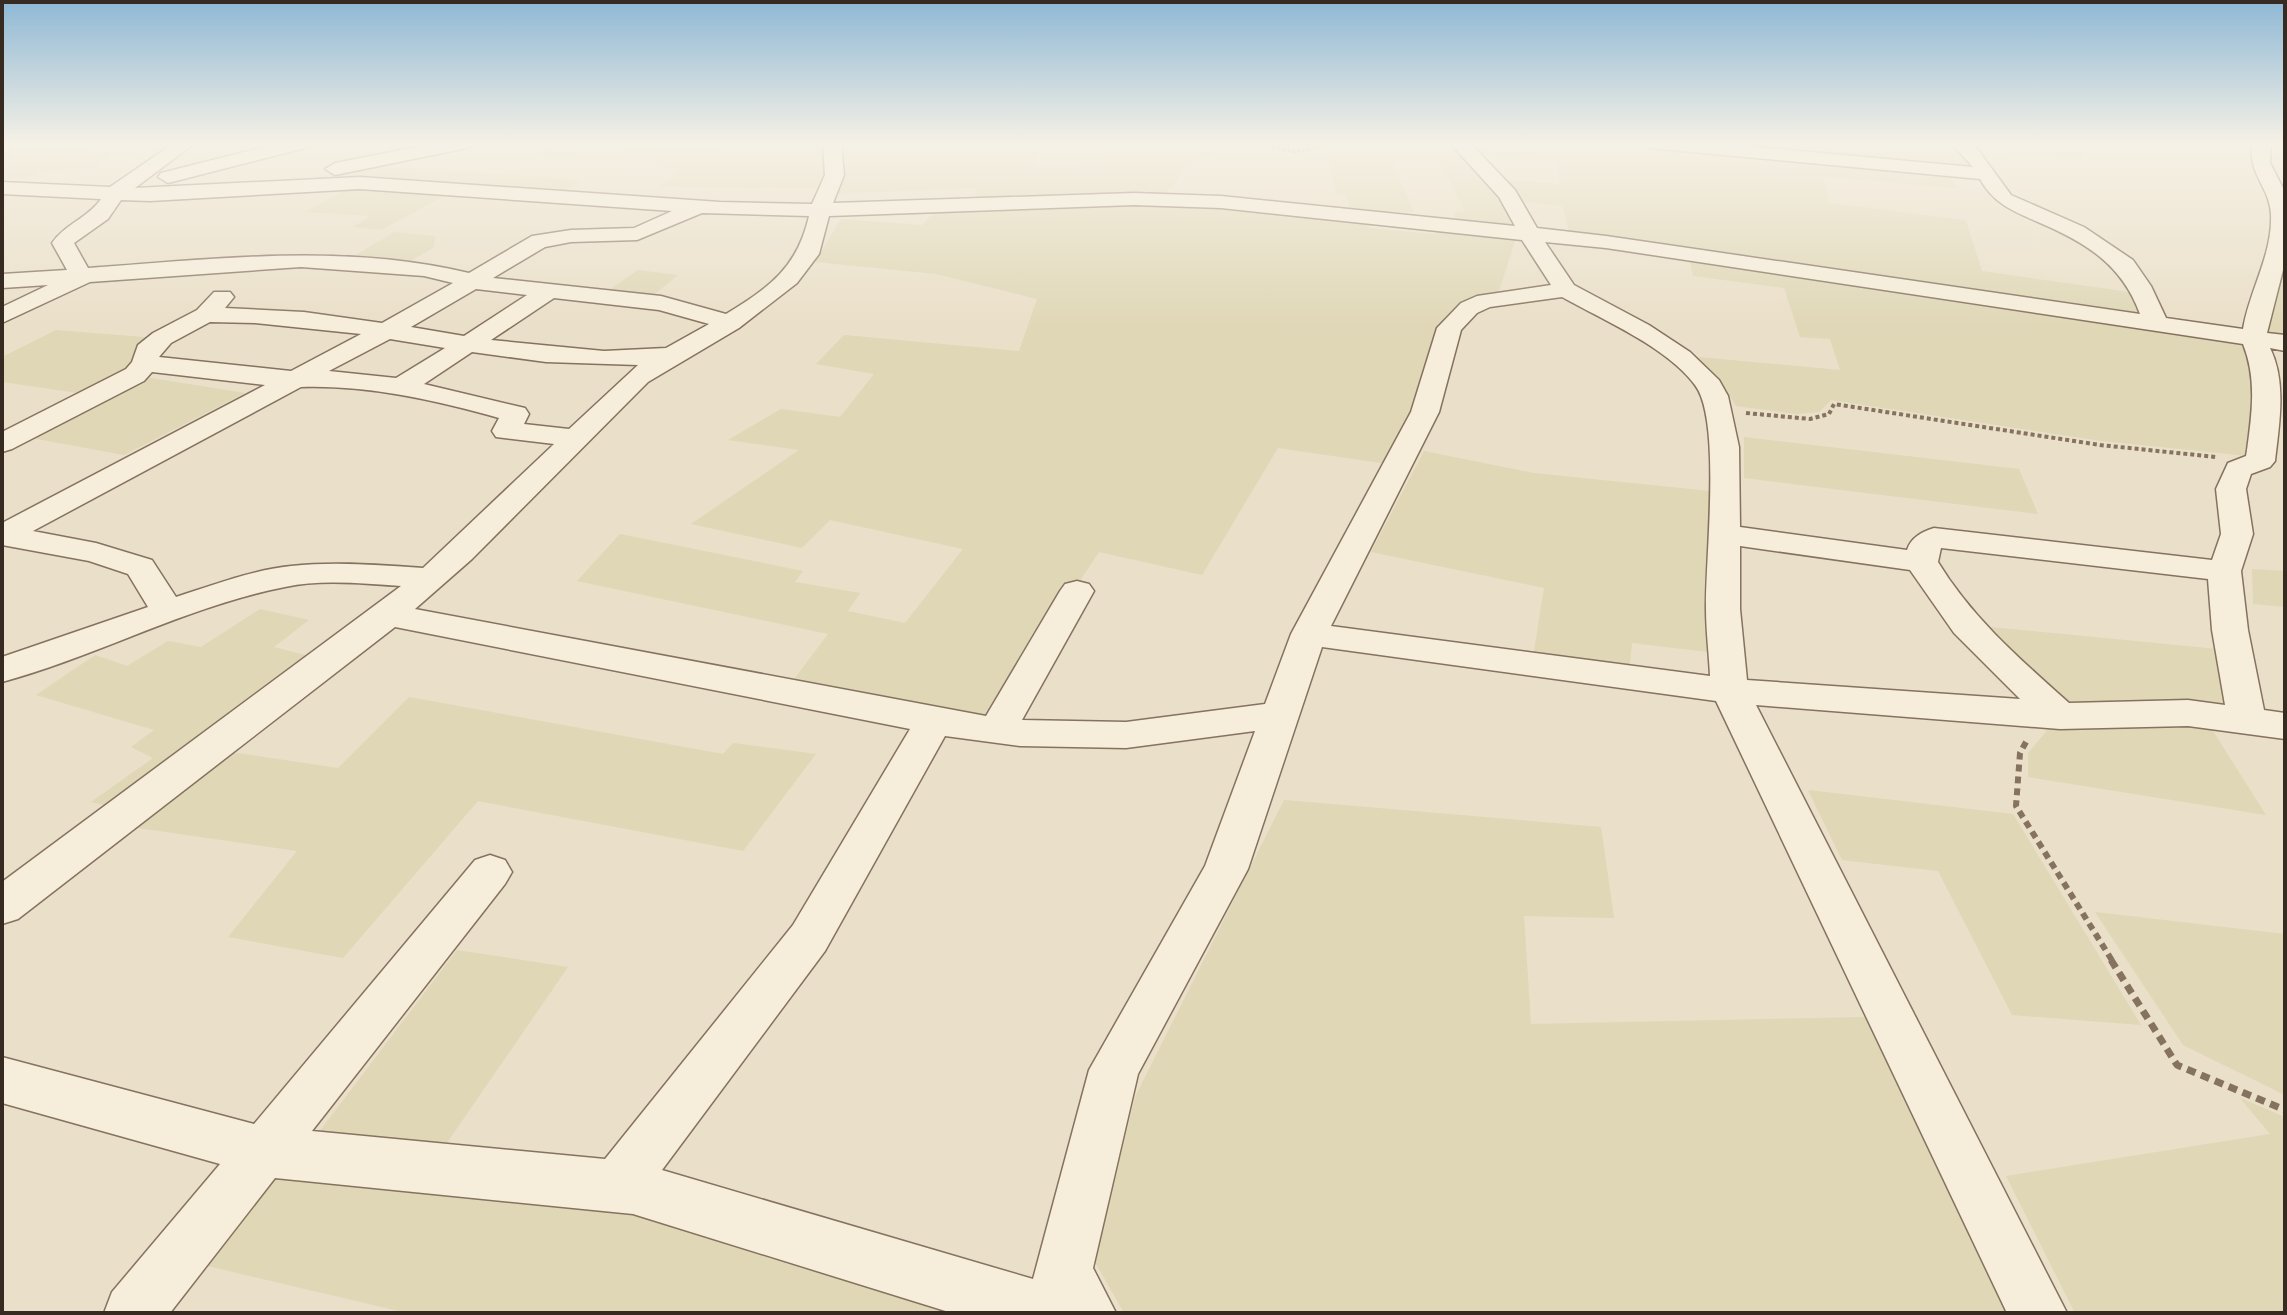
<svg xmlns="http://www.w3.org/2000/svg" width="2287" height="1315" viewBox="0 0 2287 1315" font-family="Georgia,serif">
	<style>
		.farmland { fill: #dfd7b6 }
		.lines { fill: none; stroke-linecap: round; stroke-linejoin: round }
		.minor-casing { stroke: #85725f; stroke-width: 3 }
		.path-far3 { stroke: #85725f; stroke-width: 3; stroke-dasharray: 3 2; stroke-linecap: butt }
		.path-far2 { stroke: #85725f; stroke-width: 4; stroke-dasharray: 4 3; stroke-linecap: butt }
		.path-far1 { stroke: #85725f; stroke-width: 6; stroke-dasharray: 7 5; stroke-linecap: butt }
		.path { stroke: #85725f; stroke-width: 7; stroke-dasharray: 9 6; stroke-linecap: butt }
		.minor { fill: #f6edda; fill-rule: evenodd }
	</style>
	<rect width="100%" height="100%" fill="#eadfc8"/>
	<g class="farmland">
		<polygon points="115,143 181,143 166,151 112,154 94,168 38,173 28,179 2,179 2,154 15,149"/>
		<polygon points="550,143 716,147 717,143 826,143 825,188 659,187 680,169 532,155"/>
		<polygon points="838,143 1048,143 1033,164 1101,161 1120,143 1232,143 1184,170 1174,186 1159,196 974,202 977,188 833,194"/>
		<polygon points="1341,143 1452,143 1507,202 1518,224 1511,226 1456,221 1454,212 1465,211 1438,160 1392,162 1414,212 1350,211 1347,195 1337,194 1325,148"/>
		<polygon points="1469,143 1632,143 1950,173 1956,188 1824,177 1829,203 1966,220 1982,271 2136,293 2148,318 1570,235 1562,206 1524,202 1506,180 1560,184 1556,161 1480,155"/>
		<polygon points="1676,143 1950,143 1957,145 1977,171"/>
		<polygon points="1964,143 2143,143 2135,150 2090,151 2081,158 1979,151"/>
		<polygon points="371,165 581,180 562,193 284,183"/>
		<polygon points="351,187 452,192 381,230 353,227 371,216 305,212"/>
		<polygon points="1141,204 1223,205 1371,221 1368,228 1436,234 1438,227 1517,235 1498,294 1470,302 1388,464 1278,448 1202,575 1099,552 1034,650 993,723 789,686 828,634 577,581 620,534 803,571 795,582 860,593 848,611 905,623 963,549 830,520 802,548 691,524 799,450 728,440 781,409 840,417 874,374 816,364 844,335 1019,351 1037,299 936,274 815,262 841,219 922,225 935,211"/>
		<polygon points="394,232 436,236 433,248 406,264 348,260"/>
		<polygon points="2285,242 2285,339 2261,336"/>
		<polygon points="1689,257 2246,340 2255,362 2248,456 2102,441 1831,400 1819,412 1796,414 1736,406 1725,388 1698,357 1840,370 1830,339 1800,337 1784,288 1693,276"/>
		<polygon points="638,270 678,275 650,298 606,292"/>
		<polygon points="56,330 155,338 132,368 92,395 2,382 2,357"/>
		<polygon points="144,377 245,393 124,455 26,437"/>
		<polygon points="1744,437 2019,469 2038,514 1744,478"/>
		<polygon points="1424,451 1534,473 1709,491 1708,652 1632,643 1629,673 1533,657 1544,588 1371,552"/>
		<polygon points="2252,569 2285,571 2285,607 2253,604"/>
		<polygon points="260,609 309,620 274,647 321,659 121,809 91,802 153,758 131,747 154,730 36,695 95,655 127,666 168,641 201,647"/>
		<polygon points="1979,626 2218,649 2235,713 2060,707"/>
		<polygon points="409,697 723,754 733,743 816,754 743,851 478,801 343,958 228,937 297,851 124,826 224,751 338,768"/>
		<polygon points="2208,723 2266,815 2028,777 2028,753 2050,727"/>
		<polygon points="1808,790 2013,814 2141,1025 2012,1015 1938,871 1842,860"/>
		<polygon points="1284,800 1601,827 1614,918 1524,916 1531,1024 1867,1017 2012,1313 1124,1313 1095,1262 1135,1097"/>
		<polygon points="2095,912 2285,934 2285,1095 2183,1045"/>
		<polygon points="457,950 568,967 442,1150 313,1140"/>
		<polygon points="2240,1098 2285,1117 2285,1313 2075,1313 2006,1176 2270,1134"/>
		<polygon points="272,1171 612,1205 946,1302 942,1313 407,1313 195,1263"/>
	</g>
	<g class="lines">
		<defs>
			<g id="minor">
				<path d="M 174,143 L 195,143 L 135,188 L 360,177 L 720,202 L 812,204 L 825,175 L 823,143 L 841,143 L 844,175 L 833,203 L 1134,193 L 1221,196 L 1515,226 L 1499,197 L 1450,143 L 1470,143 L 1515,190 L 1537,228 L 1606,236 L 2140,314 C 2122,264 2085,242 2038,222 C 2013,211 1994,204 1980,179 L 1651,148 L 1642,143 L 1714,143 L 1973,167 L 1951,143 L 1973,143 L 2011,195 L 2084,227 L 2133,260 L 2151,286 L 2166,318 L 2243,329 C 2249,291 2273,254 2271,214 C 2270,187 2246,172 2253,143 L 2271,143 L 2270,163 L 2285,192 L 2285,262 L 2267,333 L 2285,335 L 2285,351 L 2270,348 C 2287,382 2279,425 2275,461 L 2270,467 L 2251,474 L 2246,489 L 2253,534 L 2241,571 L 2248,630 L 2264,710 L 2285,713 L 2285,739 L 2188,726 L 2060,729 L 1756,705 L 2067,1313 L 2007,1313 L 1716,701 L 1322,647 L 1248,869 L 1138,1074 L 1093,1268 L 1116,1313 L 952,1313 L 633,1214 L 275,1178 L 170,1313 L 104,1313 L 112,1292 L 220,1164 L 2,1103 L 2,1057 L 254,1124 L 475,860 L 490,855 L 505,860 L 512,872 L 505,884 L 312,1131 L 605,1159 L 793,925 L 910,729 L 395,627 L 18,919 L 2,924 L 2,882 L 401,586 C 364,584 323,579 285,587 C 188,606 98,656 2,682 L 2,657 L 148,607 L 128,574 L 89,561 L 2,545 L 2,523 L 265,385 L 152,372 L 144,381 L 12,449 L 2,452 L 2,432 L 126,369 L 132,362 L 138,345 L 153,333 L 197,310 L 214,292 L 230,292 L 234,297 L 225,308 L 304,312 L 382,323 L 453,283 L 424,276 L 301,267 L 90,282 L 2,323 L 2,307 L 48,285 L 2,288 L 2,274 L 67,270 L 52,243 C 65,224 88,218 101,199 L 2,194 L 2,182 L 110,187 ZM 360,189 L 672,211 L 634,228 L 571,230 L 532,236 L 469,273 C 343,243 215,259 88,268 L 74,243 L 108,219 L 121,200 L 150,201 ZM 1134,205 L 1221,208 L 1522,240 L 1551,285 L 1477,296 L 1461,303 L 1437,328 L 1411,412 L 1291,634 L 1265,704 L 1126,722 L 1022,720 L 1094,591 L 1089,584 L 1077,581 L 1065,584 L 1060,591 L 986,716 L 415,609 L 472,559 L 648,382 L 739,328 L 797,283 L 819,254 L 829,216 ZM 702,213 L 809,216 C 797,268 770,287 726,314 L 661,296 L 493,278 L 545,247 L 571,242 L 637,240 ZM 1545,242 L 1606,248 L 2243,344 C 2257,379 2252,413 2247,450 L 2246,456 L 2228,463 L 2216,489 L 2221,534 L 2212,560 L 1934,528 C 1922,532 1911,537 1907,550 L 1740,527 L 1739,447 L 1728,396 L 1719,380 L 1690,352 L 1649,325 L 1574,285 ZM 476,289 L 527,295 L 464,336 L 411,327 ZM 1562,297 C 1603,320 1667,347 1695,385 C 1722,420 1705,560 1706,609 C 1706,631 1709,654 1710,676 L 1331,626 L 1439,412 L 1461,330 L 1477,313 L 1490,307 ZM 554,298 L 659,310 L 709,324 L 666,348 L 604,351 L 491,340 ZM 210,322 L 255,323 L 361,334 L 291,371 L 159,357 L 171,343 ZM 390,339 L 445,348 L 396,378 L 329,371 ZM 472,352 L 546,362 L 638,365 L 569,429 L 524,424 L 529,414 L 525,408 L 424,384 ZM 301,387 C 368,385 435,400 499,418 L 492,431 L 496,437 L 554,444 L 423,568 C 379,565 335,561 291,566 C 252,570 213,585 176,597 L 152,560 L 96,543 L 33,531 ZM 1740,546 L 1910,570 L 1954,633 L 2020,699 L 1747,680 L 1740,609 ZM 1941,548 L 2208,579 L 2212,630 L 2225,705 L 2188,700 L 2069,703 C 2021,660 1972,618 1938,562 ZM 1255,731 L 1205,866 L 1089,1070 L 1033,1279 L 662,1170 L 825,951 L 945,736 L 1020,746 L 1126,748 Z"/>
				<polygon points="280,143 312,143 309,147 168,183 158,177 161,173"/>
				<polygon points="437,143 476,143 467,148 335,175 325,169 335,163"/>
			</g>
		</defs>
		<use href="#minor" class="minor-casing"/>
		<polyline class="path-far3" points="1253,143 1295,152 1335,143"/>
		<polyline class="path-far2" points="1746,413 1810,419 1829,414 1834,404 2100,445 2216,457"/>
		<polyline class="path-far1" points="2026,742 2020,753 2016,806 2113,962"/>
		<polyline class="path" points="2111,960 2177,1065 2285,1110"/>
		<use href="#minor" class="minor"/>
	</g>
	<linearGradient id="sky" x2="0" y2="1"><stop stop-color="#8eb8d5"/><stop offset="0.44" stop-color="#f6f1e6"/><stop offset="1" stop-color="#f6f1e6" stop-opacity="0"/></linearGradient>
	<rect width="2287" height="327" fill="url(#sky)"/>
	<rect width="2287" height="1315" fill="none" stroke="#372b21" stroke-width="8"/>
</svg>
